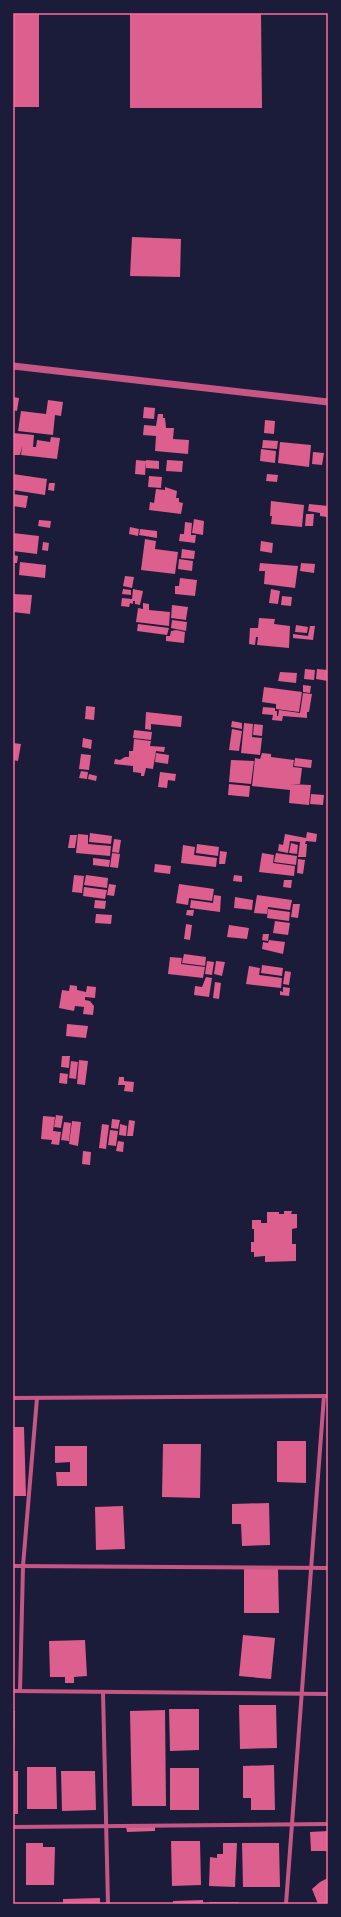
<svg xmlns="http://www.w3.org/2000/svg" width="341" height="1917" viewBox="0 0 341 1917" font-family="Arial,sans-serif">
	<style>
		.building { fill: #dd5f8e }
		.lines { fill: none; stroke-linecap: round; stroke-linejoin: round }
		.minor { stroke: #c65784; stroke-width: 4 }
		.tertiary { stroke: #c65784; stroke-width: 7 }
		.neatline { fill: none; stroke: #ff6b9d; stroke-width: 1.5 }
	</style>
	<rect width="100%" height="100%" fill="#1b1b3a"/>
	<g class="building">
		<rect x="13" y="13" width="26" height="94"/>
		<polygon points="130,13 261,13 262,108 130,108"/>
		<polygon points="132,237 181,239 180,277 130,276"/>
		<polygon points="13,397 19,398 17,411 13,410"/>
		<polygon points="48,400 63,402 61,416 55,415 53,435 18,431 21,411 46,414"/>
		<polygon points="144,407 155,408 154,419 143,418"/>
		<polygon points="158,414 163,414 163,418 165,418 166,428 174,428 173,439 189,440 188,454 155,451 156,436 143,435 144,425 156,426"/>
		<polygon points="265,420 275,421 274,434 264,433"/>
		<polygon points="13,433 34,435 33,447 36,447 37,440 50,442 51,437 60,438 57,459 21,455 22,446 20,455 13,455"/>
		<polygon points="263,440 278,441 277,449 262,448"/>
		<polygon points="280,442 311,445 309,467 278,463"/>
		<polygon points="261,449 276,451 275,463 260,461"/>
		<polygon points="313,452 324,453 322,465 312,464"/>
		<polygon points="136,460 146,461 145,475 135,474"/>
		<polygon points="146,460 159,461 159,469 146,468"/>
		<polygon points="167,460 183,461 182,472 166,471"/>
		<polygon points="13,474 47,479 45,495 13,490"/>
		<polygon points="267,474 278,475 277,482 266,481"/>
		<polygon points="149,476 162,477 161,488 148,487"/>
		<polygon points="49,483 55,483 54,491 48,490"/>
		<polygon points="165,487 177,491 176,498 179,498 179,502 183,503 181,514 149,510 150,502 154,503 156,489 165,490"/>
		<polygon points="13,494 28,496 26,508 13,506"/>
		<polygon points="271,501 304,505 302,527 271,524 272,516 270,516"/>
		<polygon points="309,504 328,506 327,517 320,516 320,513 308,511"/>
		<polygon points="306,514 314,514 313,526 305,526"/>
		<polygon points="194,519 204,521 203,535 192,533"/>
		<polygon points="39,520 51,521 50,528 38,526"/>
		<polygon points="185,522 192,523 191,535 196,535 195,543 179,541 180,534 184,534"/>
		<polygon points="130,527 139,529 138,536 129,534"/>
		<polygon points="140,529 157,531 157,538 139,535"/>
		<polygon points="13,533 39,536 37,554 13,551"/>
		<polygon points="145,539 156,541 155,549 178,552 175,574 141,570"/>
		<polygon points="261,541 273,543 272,553 260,551"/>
		<polygon points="43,542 49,543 48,551 42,550"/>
		<polygon points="182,549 195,551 194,559 181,558"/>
		<polygon points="13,555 18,556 17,563 13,563"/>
		<polygon points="179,559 193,561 192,571 178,569"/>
		<polygon points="20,562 46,565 45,578 19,575"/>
		<polygon points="260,563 298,566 295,588 264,584 265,571 259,571"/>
		<polygon points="301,563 315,564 314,573 300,571"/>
		<polygon points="125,576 134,577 132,588 123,586"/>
		<polygon points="180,578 197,580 195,596 175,594 175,586 179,586"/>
		<polygon points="123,589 131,590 131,595 122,594"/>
		<polygon points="133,589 143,591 140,605 135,604 135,601 133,601 133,604 130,603 129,607 121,606 122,598 132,599"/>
		<polygon points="271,589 280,591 278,604 269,603"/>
		<polygon points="13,594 32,595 30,614 13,612"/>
		<polygon points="282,596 292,597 291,606 281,605"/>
		<polygon points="143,603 149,604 149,610 170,612 169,626 136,622 138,608 143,609"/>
		<polygon points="172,605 188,607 186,620 171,618"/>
		<polygon points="259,618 275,619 274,624 290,626 289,648 257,645 258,637 256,637 255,645 249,644 250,628 258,628"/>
		<polygon points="172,620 187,622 186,631 171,628"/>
		<polygon points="138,624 169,628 167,635 137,631"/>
		<polygon points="296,625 308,627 307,633 295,632"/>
		<polygon points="310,626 315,626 313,640 293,638 293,634 308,636"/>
		<polygon points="176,630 185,632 184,643 166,641 166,636 170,636 171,631"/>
		<polygon points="305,669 315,670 314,680 304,679"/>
		<polygon points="317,669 328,670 328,681 316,679"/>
		<polygon points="280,672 297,673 296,683 278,681"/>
		<polygon points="303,685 311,686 310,693 303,692"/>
		<polygon points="264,687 302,692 299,712 276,709 276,704 262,702"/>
		<polygon points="303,693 312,694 309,712 307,712 307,718 283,716 282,721 272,720 273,715 262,714 263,707 275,708 275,711 277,711 277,716 278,716 279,710 300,713"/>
		<polygon points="86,706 95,707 94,720 85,719"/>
		<polygon points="146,712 182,716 181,727 151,724 151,730 145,729"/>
		<polygon points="232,721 242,723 242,729 231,727"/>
		<polygon points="244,723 253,724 252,737 262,738 260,755 241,753"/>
		<polygon points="254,724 263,725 262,736 253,735"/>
		<polygon points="232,729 242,731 239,751 229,750"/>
		<polygon points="134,730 152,732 151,740 133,738"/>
		<polygon points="83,738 92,740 91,749 82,747"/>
		<polygon points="134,739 151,741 150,746 165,747 164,752 156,751 153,769 146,768 144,776 141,776 141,773 133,772 133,766 114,764 115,759 120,760 125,757 129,757 129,751 133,751"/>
		<polygon points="13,743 21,744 18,761 13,760"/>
		<polygon points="156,753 169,755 168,764 155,762"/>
		<polygon points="262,753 271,754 271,757 294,760 293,767 302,768 300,784 290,784 311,785 309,805 289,803 290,790 252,786 255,758 260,759"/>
		<polygon points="81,754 91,755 89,770 79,769"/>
		<polygon points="295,758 312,760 311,768 294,766"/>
		<polygon points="231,760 254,761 251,784 229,782"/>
		<polygon points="81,771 88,772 87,779 79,778"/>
		<polygon points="160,772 176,774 175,781 168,780 167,788 158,787"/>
		<polygon points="89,774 97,776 96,781 88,779"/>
		<polygon points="229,784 250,786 249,797 228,795"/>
		<polygon points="311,794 324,795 323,805 310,804"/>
		<polygon points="307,832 317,834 316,842 306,841 305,844 307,844 306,857 298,857 300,842 290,841 288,853 278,851 279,844 283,845 285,834 306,838"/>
		<polygon points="90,833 112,836 111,844 89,842"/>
		<polygon points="78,834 88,835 88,844 111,846 110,856 76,853"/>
		<polygon points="70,835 77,835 75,848 68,848"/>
		<polygon points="114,839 121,840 119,853 112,852"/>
		<polygon points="291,843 298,845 297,854 289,853"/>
		<polygon points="197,844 219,847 218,856 196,853"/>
		<polygon points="183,845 195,847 194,855 217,858 216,867 181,863"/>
		<polygon points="220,851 227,852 225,864 219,864"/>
		<polygon points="112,853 120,854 118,868 110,867"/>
		<polygon points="262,853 274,855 273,863 295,866 294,876 259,872"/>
		<polygon points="276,853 297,856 296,865 274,862"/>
		<polygon points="93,858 110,860 109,867 93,865"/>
		<polygon points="298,859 305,860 303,874 297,873"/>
		<polygon points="155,864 171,866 170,874 154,872"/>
		<polygon points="74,875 84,876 82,893 72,892"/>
		<polygon points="86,875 108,878 107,888 84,885"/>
		<polygon points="234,875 242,876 242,882 233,881"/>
		<polygon points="284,880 292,880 291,888 283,887"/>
		<polygon points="109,884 116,885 114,896 107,895"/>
		<polygon points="179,884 214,889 212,901 189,898 188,905 176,903"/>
		<polygon points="84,887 107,890 105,899 83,896"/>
		<polygon points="214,895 221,896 220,912 190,908 191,900 213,903"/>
		<polygon points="257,895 292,900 290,910 268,907 267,914 254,913"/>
		<polygon points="235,897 253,900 252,910 234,908"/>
		<polygon points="95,900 106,901 105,909 94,908"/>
		<polygon points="293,904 300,904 298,918 291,917"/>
		<polygon points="268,909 290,912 289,921 267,918"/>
		<polygon points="187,910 194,910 193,916 186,915"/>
		<polygon points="96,914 112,915 111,924 95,923"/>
		<polygon points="275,921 290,923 288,935 273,933"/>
		<polygon points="186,924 192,925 190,940 184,939"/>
		<polygon points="229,925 249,928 247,939 227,937"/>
		<polygon points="263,934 269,934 268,941 262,940"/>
		<polygon points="269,940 285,942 283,954 262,949 263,942 268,943"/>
		<polygon points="184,954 206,957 205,966 182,963"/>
		<polygon points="170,957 182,958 181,964 205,967 203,978 168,974"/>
		<polygon points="207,961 214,962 212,975 205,974"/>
		<polygon points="216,961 225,962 222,976 214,974"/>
		<polygon points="262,965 283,968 282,976 261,973"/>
		<polygon points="249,966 260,968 259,975 282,978 281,988 246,984"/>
		<polygon points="285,971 291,972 289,985 283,984"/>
		<polygon points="206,977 212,978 209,997 194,995 195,986 202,987"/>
		<polygon points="215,982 221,983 219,999 213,998"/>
		<polygon points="70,985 77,986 77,990 86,992 87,986 96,987 95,998 85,997 85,1000 90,1001 94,1006 93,1015 83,1014 84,1007 75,1006 74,1011 59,1008 62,990 69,991"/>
		<polygon points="283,987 290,988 289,996 280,995 280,991 283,992"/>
		<polygon points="67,1024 88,1026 86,1038 66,1036"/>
		<polygon points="62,1056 70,1056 69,1068 61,1067"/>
		<polygon points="79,1060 88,1061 85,1085 77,1084"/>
		<polygon points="71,1061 78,1062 76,1079 69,1078"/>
		<polygon points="60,1073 68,1074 67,1084 59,1083"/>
		<polygon points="119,1077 124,1077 124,1081 134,1082 133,1092 124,1091 125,1085 118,1085"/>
		<polygon points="56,1115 63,1116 61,1128 54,1127"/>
		<polygon points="43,1116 55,1117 53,1131 61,1132 59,1145 51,1144 52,1140 41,1139"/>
		<polygon points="112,1119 120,1120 118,1129 111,1128"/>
		<polygon points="129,1120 135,1121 133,1136 127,1136"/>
		<polygon points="72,1121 81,1122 78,1146 69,1144"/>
		<polygon points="64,1122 71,1123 69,1141 61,1140"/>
		<polygon points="102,1124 109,1125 106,1149 99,1148"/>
		<polygon points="120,1124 127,1126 126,1136 119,1135"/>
		<polygon points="110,1130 118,1131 116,1146 108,1145"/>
		<polygon points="118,1141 124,1142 123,1152 116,1151"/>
		<polygon points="83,1151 91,1152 90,1165 82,1164"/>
		<polygon points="284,1211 292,1211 291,1214 297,1214 297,1228 292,1229 292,1244 296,1244 296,1261 265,1262 265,1256 254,1257 254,1252 251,1252 251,1242 254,1242 254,1229 252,1229 252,1220 261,1220 261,1223 267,1223 267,1212 279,1212 279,1214 284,1214"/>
		<polygon points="13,1427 24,1427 26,1496 13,1496"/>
		<polygon points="277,1441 306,1441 306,1483 277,1482"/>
		<polygon points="163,1444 201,1444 200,1498 162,1497"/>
		<polygon points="55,1446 87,1446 87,1486 57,1486 56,1472 70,1472 70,1462 55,1463"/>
		<polygon points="269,1503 270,1545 242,1546 241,1524 232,1524 232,1504"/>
		<polygon points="123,1506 125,1549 96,1550 95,1507"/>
		<polygon points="244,1568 278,1568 279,1613 244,1613"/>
		<polygon points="243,1635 275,1638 271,1679 239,1676"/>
		<polygon points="85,1640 87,1676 74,1677 74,1683 65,1683 65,1677 50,1677 49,1641"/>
		<polygon points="239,1705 276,1705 277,1748 240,1749"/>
		<polygon points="169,1709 199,1709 199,1750 170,1751"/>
		<polygon points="165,1710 166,1806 132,1806 130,1711"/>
		<polygon points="13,1711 15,1711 14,1755 13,1755"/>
		<polygon points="274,1765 275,1810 251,1810 251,1798 243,1798 243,1766"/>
		<polygon points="27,1767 56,1767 57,1809 27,1809"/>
		<rect x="170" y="1768" width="29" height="42"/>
		<rect x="13" y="1771" width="5" height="43"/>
		<polygon points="61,1771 95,1771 96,1810 62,1811"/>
		<polygon points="155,1825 155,1831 127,1832 126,1826"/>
		<polygon points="328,1831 328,1851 311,1851 310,1832"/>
		<polygon points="171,1841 200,1841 201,1885 172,1886"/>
		<polygon points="26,1843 43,1843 43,1847 55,1847 54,1885 26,1885"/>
		<polygon points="223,1843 237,1843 235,1887 209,1886 210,1857 217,1858 217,1854 223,1854"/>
		<polygon points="242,1843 279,1843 280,1887 243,1887"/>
		<polygon points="328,1878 328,1904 318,1904 312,1889 320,1882"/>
		<polygon points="100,1898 100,1904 63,1904 63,1899"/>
		<polygon points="203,1900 203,1904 173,1904 173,1901"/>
		<polygon points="209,1902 238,1902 239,1904 209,1904"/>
	</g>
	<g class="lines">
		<g class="minor">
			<polyline points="13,1398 328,1396"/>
			<polyline points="13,1566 328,1568"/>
			<polyline points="13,1691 328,1694"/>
			<polyline points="20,1691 23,1566 37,1398"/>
			<polyline points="103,1692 108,1904"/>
			<polyline points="13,1827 328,1824"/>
			<polyline points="286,1904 324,1396"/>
		</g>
		<polyline class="tertiary" points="13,366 328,402"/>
	</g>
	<rect width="341" height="1917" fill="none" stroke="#1b1b3a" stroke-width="28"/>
	<rect x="14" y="14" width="313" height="1889" class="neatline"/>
</svg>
